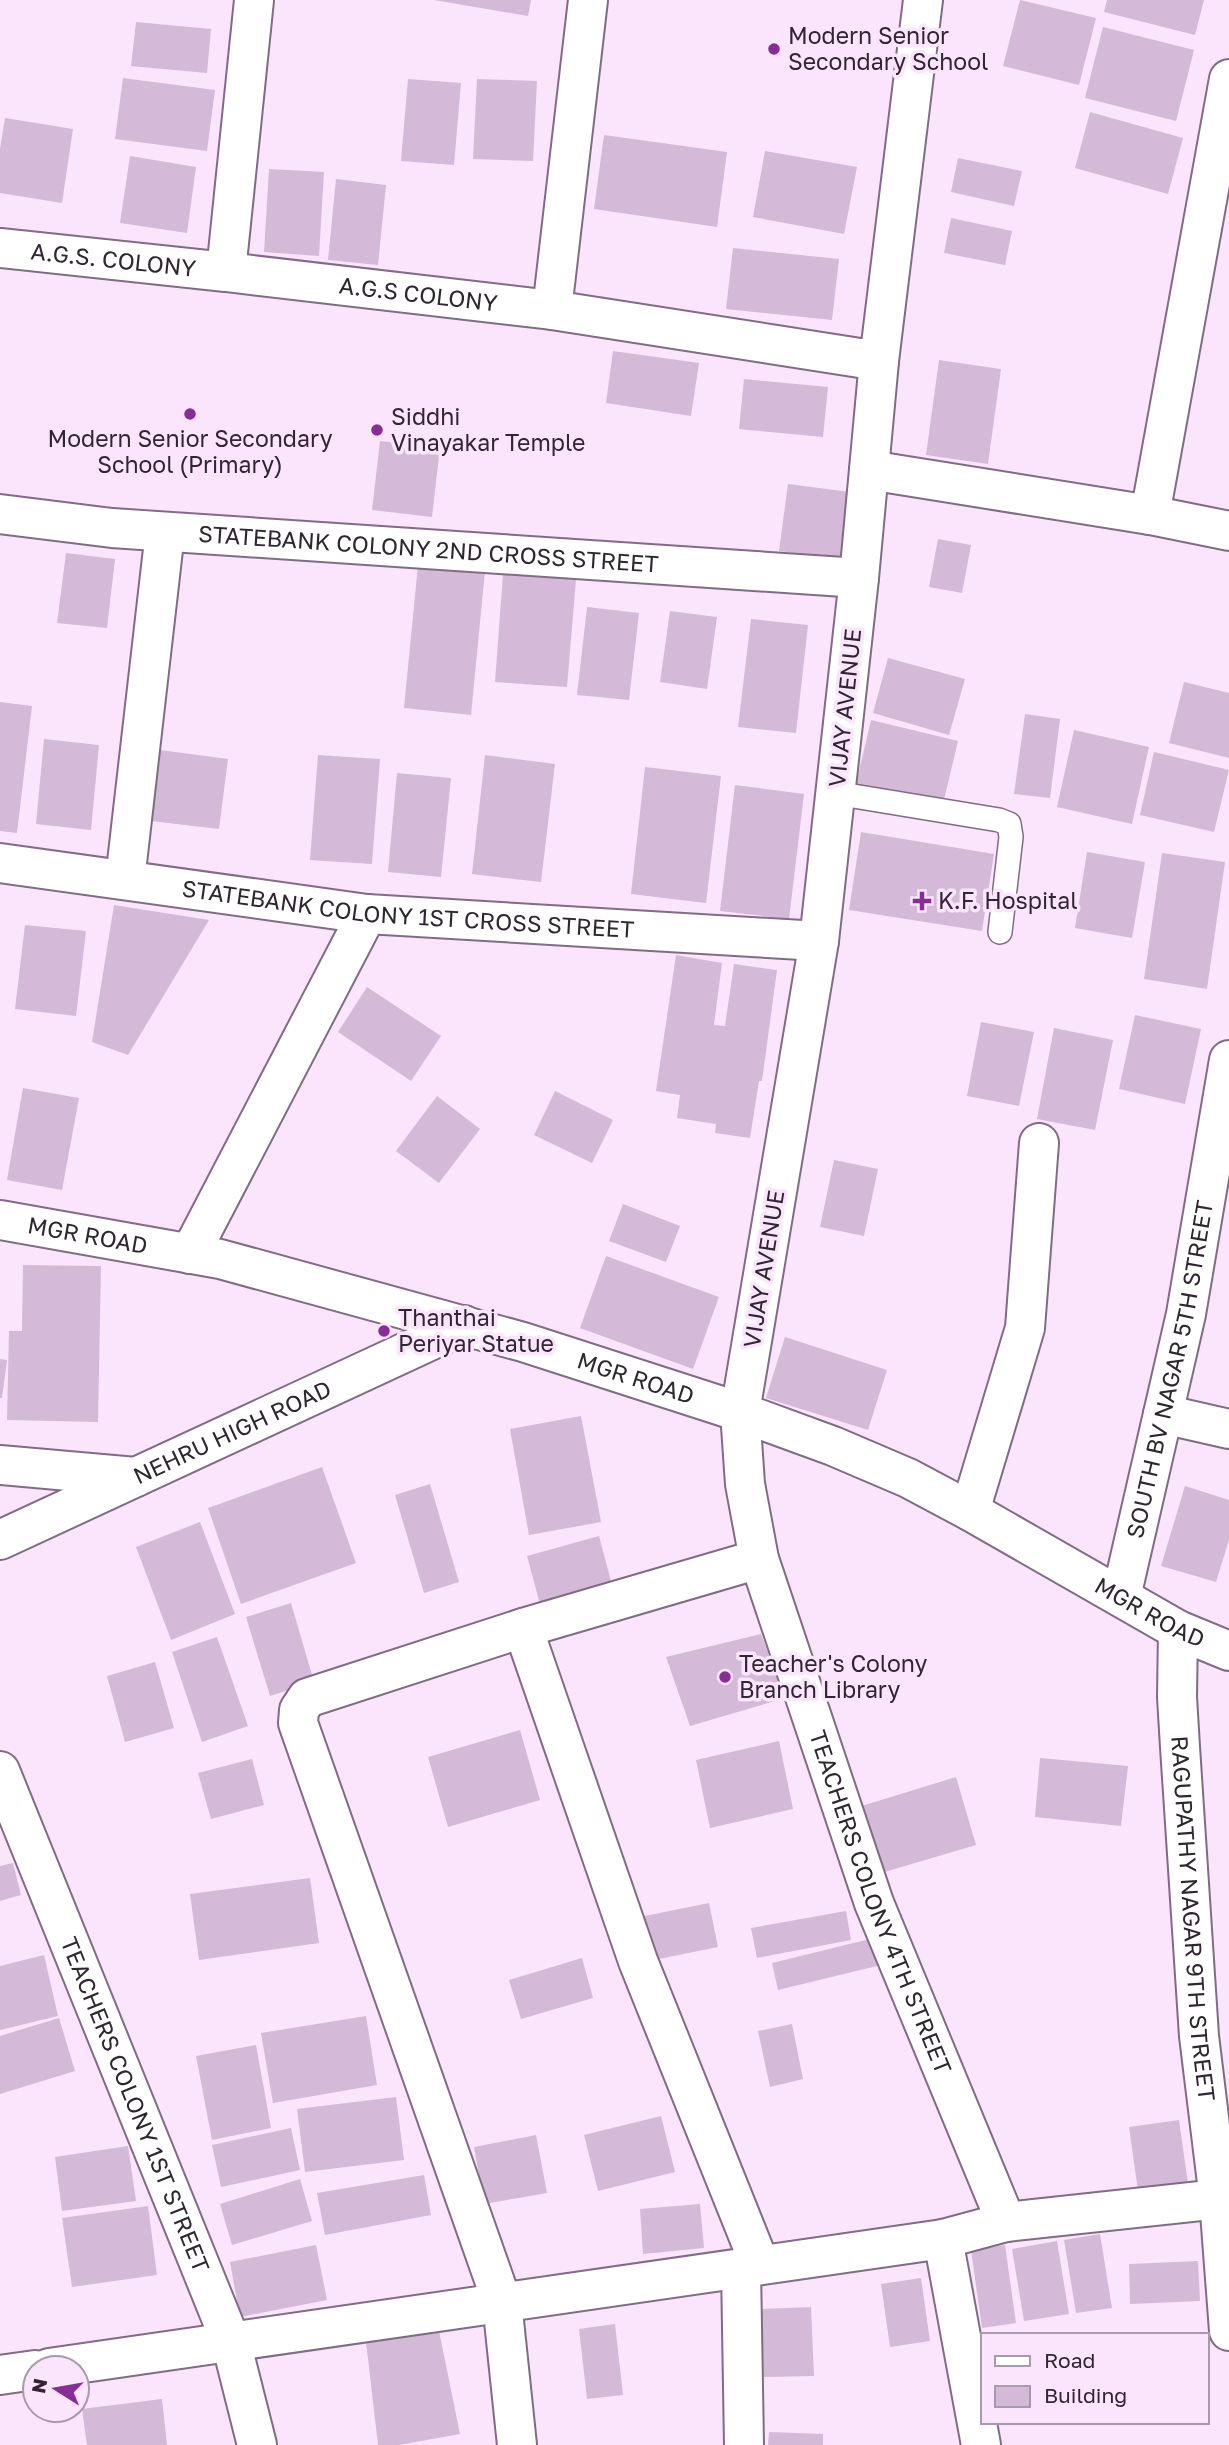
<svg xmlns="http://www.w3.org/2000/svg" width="1229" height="2445" viewBox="0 0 1229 2445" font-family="'Golos Text',sans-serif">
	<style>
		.building { fill: #d4bad8 }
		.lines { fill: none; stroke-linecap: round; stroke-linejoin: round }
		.service-casing { stroke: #816b85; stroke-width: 26 }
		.minor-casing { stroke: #816b85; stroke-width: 42 }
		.tertiary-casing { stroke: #816b85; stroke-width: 42 }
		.service { stroke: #fff; stroke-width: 23 }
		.minor { stroke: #fff; stroke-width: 38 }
		.tertiary { stroke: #fff; stroke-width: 38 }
		.poi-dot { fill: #882c97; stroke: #fae5fd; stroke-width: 2.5 }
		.labels { text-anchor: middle; stroke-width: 7; stroke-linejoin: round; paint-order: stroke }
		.poi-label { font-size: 23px; fill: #302632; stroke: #fae5fd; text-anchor: start }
		.street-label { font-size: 23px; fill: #302632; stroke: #fae5fd }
	</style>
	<rect width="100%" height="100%" fill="#fae5fd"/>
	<g class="building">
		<polygon points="434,0 531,0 528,16"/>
		<polygon points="1020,0 1096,18 1079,85 1003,66"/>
		<polygon points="1107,0 1204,0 1195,35 1104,12"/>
		<polygon points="136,22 211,29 207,73 131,66"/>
		<polygon points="1103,27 1194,50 1176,121 1085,98"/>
		<polygon points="123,78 215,90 207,151 115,139"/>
		<polygon points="408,79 461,83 454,165 401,161"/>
		<polygon points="477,79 537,81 533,161 473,159"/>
		<polygon points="1090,112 1183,138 1168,194 1075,168"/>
		<polygon points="5,118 73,129 62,203 0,193 0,149"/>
		<polygon points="604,135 727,152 717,227 594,209"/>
		<polygon points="765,151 857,167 844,234 753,217"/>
		<polygon points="130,156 196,167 187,233 120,223"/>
		<polygon points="958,158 1022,171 1014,206 951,192"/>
		<polygon points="269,169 324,172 319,256 264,252"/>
		<polygon points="336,179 386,185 378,265 328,260"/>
		<polygon points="951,218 1012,231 1005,265 944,253"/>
		<polygon points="733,248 839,259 832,320 726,309"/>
		<polygon points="613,351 699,363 691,416 606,403"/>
		<polygon points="939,360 1001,369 988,464 926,455"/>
		<polygon points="744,379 828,387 823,437 739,429"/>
		<polygon points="380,441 440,448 432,517 372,510"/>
		<polygon points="788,484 850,492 841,559 779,551"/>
		<polygon points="938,539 971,545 962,593 929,587"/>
		<polygon points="66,553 115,559 107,628 57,623"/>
		<polygon points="418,565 485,571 471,715 404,708"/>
		<polygon points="503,574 576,579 567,687 495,682"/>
		<polygon points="587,607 639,613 629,700 577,695"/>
		<polygon points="670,611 717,617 707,689 660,682"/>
		<polygon points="751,619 808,625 796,733 738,727"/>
		<polygon points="888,658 965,679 949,735 873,713"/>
		<polygon points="1184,682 1229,693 1229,758 1169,743"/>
		<polygon points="0,702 32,706 17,833 0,831"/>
		<polygon points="1025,714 1060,719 1050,798 1014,794"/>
		<polygon points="871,720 958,741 943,804 856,784"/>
		<polygon points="1074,730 1149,747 1132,824 1057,807"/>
		<polygon points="44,739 99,745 91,830 36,824"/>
		<polygon points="160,750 228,759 219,829 151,821"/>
		<polygon points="1154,752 1229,770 1214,832 1140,815"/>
		<polygon points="318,755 380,759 372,864 310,860"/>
		<polygon points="485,755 555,764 541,882 472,874"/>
		<polygon points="645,767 721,776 706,903 631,894"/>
		<polygon points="397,773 451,778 441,877 388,872"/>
		<polygon points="735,785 804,794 789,919 720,911"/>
		<polygon points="861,832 994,854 982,931 849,910"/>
		<polygon points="1087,852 1145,862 1132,938 1075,928"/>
		<polygon points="1162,853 1225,862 1207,989 1144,979"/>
		<polygon points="114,905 209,920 128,1055 92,1042"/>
		<polygon points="25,925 86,931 76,1016 15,1009"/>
		<polygon points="676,955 722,963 714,1025 725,1026 734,964 777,970 762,1081 759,1081 750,1138 715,1133 716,1124 677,1118 680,1095 656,1091"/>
		<polygon points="367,987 441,1036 411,1081 338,1032"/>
		<polygon points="1135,1015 1201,1029 1185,1104 1119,1089"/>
		<polygon points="981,1022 1034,1032 1019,1106 967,1096"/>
		<polygon points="1054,1028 1113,1040 1095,1130 1037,1119"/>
		<polygon points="23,1088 79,1098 62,1190 7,1180"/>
		<polygon points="555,1091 613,1120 592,1163 534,1135"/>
		<polygon points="437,1096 480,1129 439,1183 396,1151"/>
		<polygon points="834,1160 878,1169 864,1236 820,1227"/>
		<polygon points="623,1204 680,1226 666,1262 609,1241"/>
		<polygon points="606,1256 719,1297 693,1369 580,1328"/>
		<polygon points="23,1265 101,1266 98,1422 7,1420 9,1331 22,1331"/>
		<polygon points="785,1337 887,1370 868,1430 766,1398"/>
		<polygon points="0,1359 7,1360 2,1398 0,1398"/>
		<polygon points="581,1416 601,1522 529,1535 510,1429"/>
		<polygon points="322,1467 356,1563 241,1604 208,1508"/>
		<polygon points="430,1484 459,1582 424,1593 395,1495"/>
		<polygon points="1185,1486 1229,1500 1229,1540 1216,1582 1161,1566"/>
		<polygon points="200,1522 235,1614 171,1640 136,1547"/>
		<polygon points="599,1536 612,1585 540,1604 527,1556"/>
		<polygon points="291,1603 314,1682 270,1696 246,1617"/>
		<polygon points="761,1634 785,1698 690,1726 666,1657"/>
		<polygon points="217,1637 248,1726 202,1742 172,1652"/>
		<polygon points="155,1662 174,1728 125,1742 107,1676"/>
		<polygon points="520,1730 540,1800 448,1827 428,1757"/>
		<polygon points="779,1741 793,1809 710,1828 696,1760"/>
		<polygon points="1040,1758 1128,1766 1121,1826 1035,1817"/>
		<polygon points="252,1759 264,1805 211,1819 198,1773"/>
		<polygon points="956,1777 976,1845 871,1876 852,1809"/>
		<polygon points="13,1863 21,1895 0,1901 0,1866"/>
		<polygon points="310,1878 319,1943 199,1960 190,1894"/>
		<polygon points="709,1903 718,1947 644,1962 635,1918"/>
		<polygon points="846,1911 851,1940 757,1958 751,1928"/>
		<polygon points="874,1938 881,1965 778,1990 772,1963"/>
		<polygon points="44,1955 58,2016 0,2030 0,1966"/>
		<polygon points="582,1958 593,1998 521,2019 509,1980"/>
		<polygon points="366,2016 377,2085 273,2103 261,2033"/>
		<polygon points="59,2018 75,2071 0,2094 0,2036"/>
		<polygon points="792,2024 803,2079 770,2087 758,2031"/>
		<polygon points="256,2045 271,2128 212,2140 196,2056"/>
		<polygon points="396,2097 404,2160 305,2172 297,2109"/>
		<polygon points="661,2116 675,2172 598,2191 584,2135"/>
		<polygon points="1179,2120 1189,2191 1139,2198 1129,2127"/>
		<polygon points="291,2128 300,2170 221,2187 212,2145"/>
		<polygon points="536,2135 547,2193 484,2204 474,2147"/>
		<polygon points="128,2146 136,2201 62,2211 55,2157"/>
		<polygon points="424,2175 431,2215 325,2235 317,2193"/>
		<polygon points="300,2179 312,2221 232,2245 220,2204"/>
		<polygon points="700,2204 704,2248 643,2254 640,2209"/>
		<polygon points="148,2206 157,2275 72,2287 62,2218"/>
		<polygon points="1100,2234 1112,2308 1076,2313 1064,2240"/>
		<polygon points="1057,2241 1069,2314 1024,2321 1012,2249"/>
		<polygon points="316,2245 327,2300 240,2317 230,2262"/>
		<polygon points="1005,2245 1016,2323 982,2328 971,2250"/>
		<polygon points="1198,2261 1200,2301 1130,2304 1129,2264"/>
		<polygon points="921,2278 930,2341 890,2347 881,2284"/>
		<polygon points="811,2307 814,2376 763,2377 762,2309"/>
		<polygon points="615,2324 623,2395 587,2399 579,2329"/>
		<polygon points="438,2326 460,2434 399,2445 378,2445 365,2333"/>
		<polygon points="162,2399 167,2445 87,2445 82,2409"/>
		<polygon points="769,2432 823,2434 823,2445 768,2445"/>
	</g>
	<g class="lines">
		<defs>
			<polyline id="service" points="835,793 999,820 1009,824 1011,837 1000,932"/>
			<g id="minor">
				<path id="s1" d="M 254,0 L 226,272 L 552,310 L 879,361"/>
				<path id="s2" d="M 923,0 L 879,361 L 859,578 L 819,941 L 740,1412 L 745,1484 L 759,1559 L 874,1903 L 1006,2222"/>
				<path id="s3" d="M 0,248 L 226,272"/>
				<polyline points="552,310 588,0"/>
				<polyline points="869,470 1150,515 1229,531"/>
				<path id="s4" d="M 0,514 L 112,528 L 859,578"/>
				<polyline points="1150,515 1229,79"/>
				<path id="s5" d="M 0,863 L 367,914 L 819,941"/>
				<polyline points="125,880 165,532"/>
				<polyline points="190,1254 367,914"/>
				<polyline points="1163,1414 1229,1429"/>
				<polyline points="0,1465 136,1477"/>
				<polyline points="970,1511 1025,1328 1039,1143"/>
				<path id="s6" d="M 1121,1597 L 1186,1314 L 1229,1060"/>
				<polyline points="523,1628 638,1961 760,2265"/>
				<path id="s7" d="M 1178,1630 L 1177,1697 L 1180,1747 L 1199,2036 L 1219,2199 L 1229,2331"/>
				<path id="s8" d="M 0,1771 L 231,2342 L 257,2445"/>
				<polyline points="943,2239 981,2445"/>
				<polyline points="741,2268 744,2445"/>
				<polyline points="49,2368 943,2239 1006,2222 1219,2199"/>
				<polyline points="0,2375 35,2370"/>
				<polyline points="517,2445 502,2302 298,1723 299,1710 307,1698 523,1628 759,1559"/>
			</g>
			<g id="tertiary">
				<path id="s9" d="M 0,1220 L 220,1259 L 523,1342 L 740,1412 L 833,1446 L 908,1478 L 970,1511 L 1178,1630 L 1229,1651"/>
				<path id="s10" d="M 0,1540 L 464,1325"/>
			</g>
		</defs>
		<use href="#service" class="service-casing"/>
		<use href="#minor" class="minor-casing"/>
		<use href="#tertiary" class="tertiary-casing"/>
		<use href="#service" class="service"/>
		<use href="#minor" class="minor"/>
		<use href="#tertiary" class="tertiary"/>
	</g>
	<g class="poi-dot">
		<circle cx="774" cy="49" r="7"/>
		<circle cx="190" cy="414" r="7"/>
		<circle cx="377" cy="430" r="7"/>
		<path d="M918.5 890.5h7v7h7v7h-7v7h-7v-7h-7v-7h7z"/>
		<circle cx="384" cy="1331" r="7"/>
		<circle cx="725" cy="1677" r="7"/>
	</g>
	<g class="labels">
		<g class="poi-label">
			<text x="788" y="44">Modern Senior<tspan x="788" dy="26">Secondary School</tspan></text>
			<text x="391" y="425">Siddhi<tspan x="391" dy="26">Vinayakar Temple</tspan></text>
			<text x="190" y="447" text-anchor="middle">Modern Senior Secondary<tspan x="190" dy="26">School (Primary)</tspan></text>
			<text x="938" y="909">K.F. Hospital</text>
			<text x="398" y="1326">Thanthai<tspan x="398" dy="26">Periyar Statue</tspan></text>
			<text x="739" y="1672">Teacher's Colony<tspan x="739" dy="26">Branch Library</tspan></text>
		</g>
		<g class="street-label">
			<text dy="8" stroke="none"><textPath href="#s3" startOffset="114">A.G.S. COLONY</textPath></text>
			<text dy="8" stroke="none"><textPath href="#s1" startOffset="467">A.G.S COLONY</textPath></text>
			<text dy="8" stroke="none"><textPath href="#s4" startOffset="430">STATEBANK COLONY 2ND CROSS STREET</textPath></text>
			<text transform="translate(845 708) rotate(-84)" y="8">VIJAY AVENUE</text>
			<text dy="8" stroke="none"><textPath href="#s5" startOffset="411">STATEBANK COLONY 1ST CROSS STREET</textPath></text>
			<text dy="8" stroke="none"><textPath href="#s9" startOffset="89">MGR ROAD</textPath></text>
			<text transform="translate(764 1269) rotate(-81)" y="8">VIJAY AVENUE</text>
			<text dy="8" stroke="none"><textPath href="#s6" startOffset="233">SOUTH BV NAGAR 5TH STREET</textPath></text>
			<text dy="8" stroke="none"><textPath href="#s9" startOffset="656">MGR ROAD</textPath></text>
			<text dy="8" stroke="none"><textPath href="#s10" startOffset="256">NEHRU HIGH ROAD</textPath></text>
			<text dy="8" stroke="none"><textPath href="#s9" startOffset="1223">MGR ROAD</textPath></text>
			<text dy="8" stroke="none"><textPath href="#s2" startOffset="1937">TEACHERS COLONY 4TH STREET</textPath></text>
			<text dy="8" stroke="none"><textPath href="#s7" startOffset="289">RAGUPATHY NAGAR 9TH STREET</textPath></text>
			<text dy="8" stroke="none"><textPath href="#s8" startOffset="360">TEACHERS COLONY 1ST STREET</textPath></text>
		</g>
	</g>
	<rect x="981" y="2333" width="228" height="91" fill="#fae5fd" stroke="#a999ac" stroke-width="2"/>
	<rect x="995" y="2356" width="35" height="10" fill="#ffffff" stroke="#a999ac" stroke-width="2"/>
	<text x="1044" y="2368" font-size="21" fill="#302632">Road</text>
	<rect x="995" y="2386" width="35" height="21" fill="#d4bad8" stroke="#a999ac" stroke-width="2"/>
	<text x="1044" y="2403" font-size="21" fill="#302632">Building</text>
	<g transform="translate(56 2389) rotate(281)"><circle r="33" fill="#fae5fd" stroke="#a999ac" stroke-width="2"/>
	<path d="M0-5L12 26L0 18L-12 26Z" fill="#882c97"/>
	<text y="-10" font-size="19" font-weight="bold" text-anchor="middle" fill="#302632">N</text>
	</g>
</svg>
